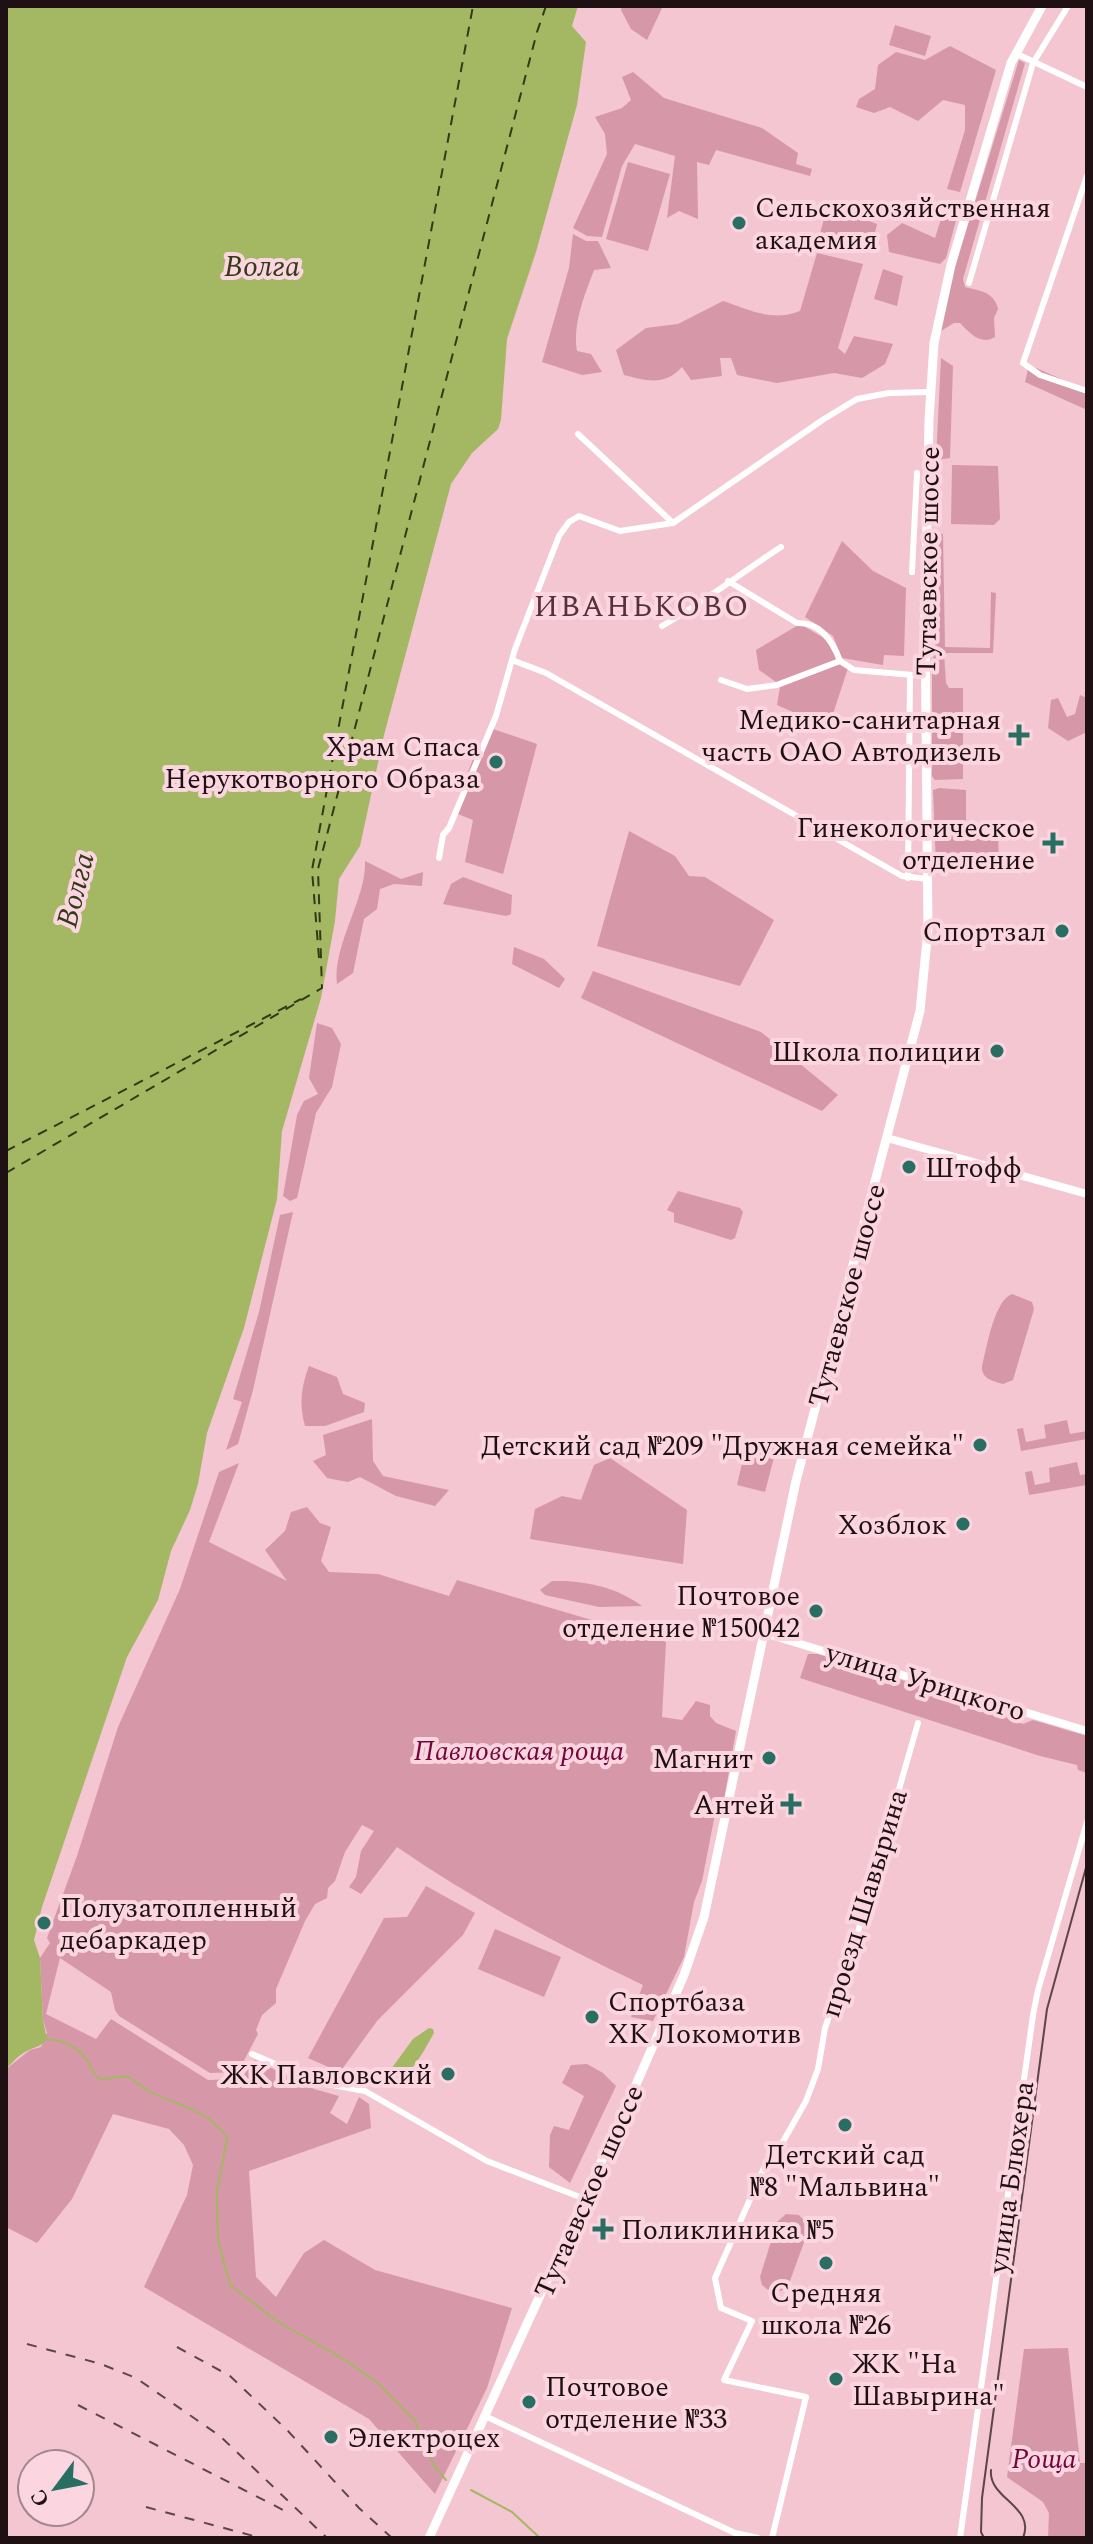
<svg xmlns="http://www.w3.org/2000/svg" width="1093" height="2544" viewBox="0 0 1093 2544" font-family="Spectral,serif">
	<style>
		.green { fill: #d697a9 }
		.water { fill: #a4b864 }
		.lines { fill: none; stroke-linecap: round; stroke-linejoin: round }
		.stream { stroke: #a4b864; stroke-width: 2 }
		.ferry { stroke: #323a16; stroke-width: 2; stroke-dasharray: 10 8; stroke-linecap: butt }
		.street { stroke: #fff; stroke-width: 6 }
		.secondary { stroke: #fff; stroke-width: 8 }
		.primary { stroke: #fff; stroke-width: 9 }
		.tram { stroke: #5d454b; stroke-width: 2 }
		.rail { stroke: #5d454b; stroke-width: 2; stroke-dasharray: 10 10; stroke-linecap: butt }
		.poi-dot { fill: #296e62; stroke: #fbd5e0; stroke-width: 3 }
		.labels { text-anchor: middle; stroke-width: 8; stroke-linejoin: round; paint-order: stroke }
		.poi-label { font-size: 28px; fill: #1f1014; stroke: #fbd5e0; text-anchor: end }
		.street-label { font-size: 28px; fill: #1f1014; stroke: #fbd5e0 }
		.park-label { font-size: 28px; font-style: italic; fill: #73063b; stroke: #fbd5e0 }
		.water-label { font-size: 30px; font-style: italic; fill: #323a16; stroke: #fbd5e0 }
		.neighbourhood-label { font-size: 30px; letter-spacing: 2px; fill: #55313c; stroke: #fbd5e0 }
	</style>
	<rect width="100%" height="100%" fill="#f3c6d2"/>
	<g class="green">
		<polygon points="622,6 663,6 647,40 631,29 621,10"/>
		<polygon points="895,25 931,36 925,56 889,45"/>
		<polygon points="950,46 996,70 960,192 947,189 965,130 965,105 943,100 918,121 890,107 874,113 856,107 859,99 875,89 878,65 896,52 925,60"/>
		<path d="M 1019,60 L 1025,63 L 1023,70 L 963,279 L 965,287 C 979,291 994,291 998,309 L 994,318 L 995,337 C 981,346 970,333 960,323 L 954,323 L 941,331 L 941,323 L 952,276 Z"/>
		<polygon points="633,72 664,98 762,128 798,153 796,164 812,169 810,176 716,150 709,165 697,162 698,219 679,211 667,218 675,156 635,144 622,166 602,237 587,236 573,228 607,154 605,134 595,117 622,108 631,100 622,77"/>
		<polygon points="628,162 670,174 648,251 606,239"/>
		<polygon points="945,206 959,209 946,258 940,264 889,252 887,235 902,223 935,238"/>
		<polygon points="839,210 877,224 871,249 820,234 825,215"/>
		<path d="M 573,234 L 586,241 L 598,241 L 611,268 L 594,270 C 585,294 572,325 577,351 L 591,354 L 602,372 L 582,375 L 542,362 L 569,268 Z"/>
		<path d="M 817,253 L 863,264 L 838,348 L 845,354 L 854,336 L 893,344 L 885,364 L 862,378 L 834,373 L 777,383 L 737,375 L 731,358 L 720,358 L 722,376 L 691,380 L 682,367 C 665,386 647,381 624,375 L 616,350 L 646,328 L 678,324 L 723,301 C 750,310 772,322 800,311 Z"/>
		<polygon points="883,269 903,276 897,306 874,299"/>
		<polygon points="941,358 953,366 950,458 936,460"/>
		<polygon points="1029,365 1087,390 1087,410 1025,382"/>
		<polygon points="952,465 998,466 1000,519 994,525 951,524"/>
		<polygon points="932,533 943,534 945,647 990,648 991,592 996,593 993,653 944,653 946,683 949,688 963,688 963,779 935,780 932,776 932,669 936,636 932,623"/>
		<polygon points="842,541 873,571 906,588 904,656 884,655 883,665 842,658 833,636 805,617"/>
		<polygon points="800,624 829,641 837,659 776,682 759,670 756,650"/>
		<polygon points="840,664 849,665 832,717 822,725 777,705 780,687"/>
		<polygon points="1080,695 1087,698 1087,732 1068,741 1048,728 1051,700 1058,698 1067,717 1075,714"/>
		<polygon points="493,729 537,744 503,874 465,862 473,820 458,814 469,787 463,785 475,754 482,750"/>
		<polygon points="939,788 966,790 966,824 998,825 999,870 992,872 962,867 943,871 936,868 933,790"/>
		<polygon points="629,831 675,856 689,876 705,877 774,920 740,986 597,946"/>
		<path d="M 365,861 L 401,879 L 423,872 L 422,886 L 394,884 L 380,889 L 377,909 L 364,919 L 353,973 L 337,984 C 332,945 367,898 365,861 Z"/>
		<polygon points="463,877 512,895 511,914 506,916 443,904 451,884"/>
		<polygon points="514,947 544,959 565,979 559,988 512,964"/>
		<polygon points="593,971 761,1032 838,1095 822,1111 581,998"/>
		<polygon points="317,1023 332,1028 341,1044 332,1087 316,1113 297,1198 290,1201 283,1196 297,1115 304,1101 318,1094 309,1078"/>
		<polygon points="678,1191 740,1208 743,1212 735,1238 731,1240 674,1222 674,1213 667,1210"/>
		<polygon points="293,1212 253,1390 238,1444 226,1450 242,1402 233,1399 259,1312 280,1215"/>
		<path d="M 1012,1294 L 1032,1302 L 1034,1309 L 1013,1380 L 1003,1384 C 993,1381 981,1379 982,1366 C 987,1347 994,1301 1012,1294 Z"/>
		<path d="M 309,1366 L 337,1377 L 343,1394 L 365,1403 L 364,1412 L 325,1426 L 305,1426 C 299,1404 301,1387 309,1366 Z"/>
		<polygon points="372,1419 373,1461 383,1476 449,1490 435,1506 396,1496 360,1477 348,1482 327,1478 313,1461 326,1455 323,1435"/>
		<polygon points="1067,1420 1070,1434 1087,1431 1087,1439 1021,1451 1017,1429 1023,1428 1026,1442 1046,1438 1044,1425"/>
		<polygon points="748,1438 777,1446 765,1492 737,1485"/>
		<polygon points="610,1458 687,1510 683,1564 530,1539 535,1509 562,1496 581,1500 594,1465"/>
		<polygon points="1077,1462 1080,1475 1087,1474 1087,1485 1029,1495 1025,1472 1032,1471 1035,1485 1050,1482 1049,1468"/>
		<path d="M 239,1463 L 209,1542 L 287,1581 L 265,1550 L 285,1531 L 291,1512 L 307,1507 L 320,1523 L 331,1527 L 321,1561 L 329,1572 L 378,1574 L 449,1596 L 457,1580 L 666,1642 L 662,1717 L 682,1720 L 696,1701 L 710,1705 L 710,1716 L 716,1723 L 736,1731 L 724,1800 L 716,1809 L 702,1881 L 694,1902 L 684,1957 L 653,2021 L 631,2017 L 643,1985 C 558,1945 474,1900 397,1847 L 361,1894 L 349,1887 L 356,1877 L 361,1851 L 374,1831 L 362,1825 L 345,1852 L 335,1881 L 328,1888 L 327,1898 L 315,1904 L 305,1921 L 276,1989 L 276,2003 L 262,2015 L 256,2030 L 258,2034 L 238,2072 L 210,2073 L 119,2016 L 115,2010 L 111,1992 L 60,1958 L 46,2014 L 96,2039 L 111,2019 L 208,2080 L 241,2079 L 255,2060 L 314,2089 L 339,2096 L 330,2113 L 347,2124 L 359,2097 L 369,2104 L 371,2128 L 249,2171 L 256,2277 L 276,2297 L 304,2253 L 324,2240 L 375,2270 L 512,2308 L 487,2388 L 435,2494 L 369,2419 L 144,2287 L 187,2195 L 193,2165 L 184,2145 L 169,2129 L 113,2114 L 72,2199 L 37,2243 L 6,2227 L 6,2069 L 30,2050 L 41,2047 L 47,2033 L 43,2020 L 40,1958 L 50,1943 L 47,1938 L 77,1856 L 118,1727 L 180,1589 L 219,1472 Z"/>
		<path d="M 552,1581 C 583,1580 617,1587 642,1606 L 599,1607 L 545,1595 L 540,1590 Z"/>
		<polygon points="808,1654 818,1654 998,1710 1010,1720 1023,1724 1033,1720 1087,1736 1087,1773 1078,1770 1077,1765 1040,1756 800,1678"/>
		<polygon points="426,1886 475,1913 463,1935 377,2021 340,2072 308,2058 384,1918 407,1917"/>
		<polygon points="495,1929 561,1957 544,1997 478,1969"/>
		<polygon points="587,2064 603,2073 616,2086 570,2183 549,2167 550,2135 554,2126 569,2130 584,2096 562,2083 571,2065"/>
		<polygon points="786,2214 799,2215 807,2224 806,2237 787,2289 772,2293 762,2285 760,2277 777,2222"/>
		<polygon points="1068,2348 1080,2463 1087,2463 1087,2538 1048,2538 1049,2513 1043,2502 1007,2477 1024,2349"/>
	</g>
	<g class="water">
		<path d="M 6,6 L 578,6 L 572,26 L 586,42 L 577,105 L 536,252 L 507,339 L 501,420 L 498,429 L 472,453 L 451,484 L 384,735 L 360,846 L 339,879 L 335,921 L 321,998 L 282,1131 L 277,1199 L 244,1328 L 207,1433 L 198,1484 L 190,1510 L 171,1551 L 158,1600 L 127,1657 L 42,1907 L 34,1940 L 40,1958 L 43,2020 L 47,2039 C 41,2047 37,2046 29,2050 C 19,2054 13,2062 6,2069 Z"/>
		<path d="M 429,2028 L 433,2029 L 434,2033 C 423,2052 413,2074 392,2083 L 386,2076 L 413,2039 Z"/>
	</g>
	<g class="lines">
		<g class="stream">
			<path d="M 47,2039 C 63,2040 81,2048 89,2063 C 91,2068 93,2075 99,2078 C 107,2083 118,2073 128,2077 C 136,2080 142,2088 149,2091 C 176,2106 210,2109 227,2138 L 217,2192 L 218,2240 L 230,2285 L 277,2321 L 347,2361 L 379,2384 L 415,2421 L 434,2466 L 446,2480"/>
			<polyline points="471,2490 512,2512 540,2538"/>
		</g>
		<g class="ferry">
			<polyline points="319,958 312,870 473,6"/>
			<polyline points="6,1151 301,999"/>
			<polyline points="6,1173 322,988 318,869 537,32 546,6"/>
		</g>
		<g class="street">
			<polyline points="1015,53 1087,87"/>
			<polyline points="1087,176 1023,363 1040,375 1087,391"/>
			<polyline points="969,283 1033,63 1068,6"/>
			<polyline points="578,434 673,523"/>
			<polyline points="912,572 917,473"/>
			<path d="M 728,581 L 797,623 C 820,622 833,642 840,661"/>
			<path d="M 662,626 C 703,603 741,573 781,547"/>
			<polyline points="512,660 546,673 902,876 928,879"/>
			<polyline points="721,680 747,689 777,685 840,661 854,670 925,676"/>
			<polyline points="439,858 443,835 449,828 496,716 515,649 559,536 569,522 579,516 620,531 673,523 824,419 857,399 889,393 930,392"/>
			<polyline points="908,878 910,676"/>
			<polyline points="252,2054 316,2082 365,2091 487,2161 585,2199"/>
			<polyline points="485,2416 735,2533 758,2538"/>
			<polyline points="772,2538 806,2397 724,2380 752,2321 721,2308 715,2278 764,2168 776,2154 806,2101 818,2069 825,2028 856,1939 918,1723"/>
			<polyline points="960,2538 1033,2015 1038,1990 1087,1822"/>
		</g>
		<g class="secondary">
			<polyline points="887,1138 1087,1194"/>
			<polyline points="764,1633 1087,1731"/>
		</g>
		<polyline class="primary" points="429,2538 624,2112 684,1975 704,1917 796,1481 920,1011 928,929 925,616 929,420 934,343 951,265 1011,63 1042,6"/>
		<g class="tram">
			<path d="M 991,2470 C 988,2499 1036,2506 1023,2538"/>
			<polyline points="984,2538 981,2532 982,2498 1047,2009 1087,1864"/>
		</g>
		<g class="rail">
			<polyline points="27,2344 101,2364 136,2378 220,2436 327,2538"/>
			<polyline points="177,2347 230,2376 288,2431 359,2508 392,2538"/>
			<polyline points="78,2405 291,2514"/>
			<polyline points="146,2507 261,2538"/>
		</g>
	</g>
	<g class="poi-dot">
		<circle cx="739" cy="223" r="8"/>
		<path d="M1015 723h8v8h8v8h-8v8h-8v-8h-8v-8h8z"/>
		<circle cx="496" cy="762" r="8"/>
		<path d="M1049 831h8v8h8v8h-8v8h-8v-8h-8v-8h8z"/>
		<circle cx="1062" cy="931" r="8"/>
		<circle cx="997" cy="1051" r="8"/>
		<circle cx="909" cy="1167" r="8"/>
		<circle cx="980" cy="1445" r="8"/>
		<circle cx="963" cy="1524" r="8"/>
		<circle cx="816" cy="1611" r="8"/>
		<circle cx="769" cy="1758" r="8"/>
		<path d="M787 1792h8v8h8v8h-8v8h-8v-8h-8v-8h8z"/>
		<circle cx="44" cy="1923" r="8"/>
		<circle cx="592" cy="2017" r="8"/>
		<circle cx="448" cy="2074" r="8"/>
		<circle cx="845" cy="2125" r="8"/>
		<path d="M599 2217h8v8h8v8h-8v8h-8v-8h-8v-8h8z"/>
		<circle cx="826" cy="2263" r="8"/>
		<circle cx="836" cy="2379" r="8"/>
		<circle cx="529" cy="2402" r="8"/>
		<circle cx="331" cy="2437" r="8"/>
	</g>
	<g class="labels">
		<g class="poi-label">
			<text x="755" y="217" text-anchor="start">Сельскохозяйственная<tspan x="755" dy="32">академия</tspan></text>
			<text x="1001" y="729">Медико-санитарная<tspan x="1001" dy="32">часть ОАО Автодизель</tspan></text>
			<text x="480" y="756">Храм Спаса<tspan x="480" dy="32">Нерукотворного Образа</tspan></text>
			<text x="1035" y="837">Гинекологическое<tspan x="1035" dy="32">отделение</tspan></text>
			<text x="1046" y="941">Спортзал</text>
			<text x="981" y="1061">Школа полиции</text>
			<text x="925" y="1177" text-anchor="start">Штофф</text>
			<text x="964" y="1455">Детский сад №209 "Дружная семейка"</text>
			<text x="947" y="1534">Хозблок</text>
			<text x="800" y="1605">Почтовое<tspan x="800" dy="32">отделение №150042</tspan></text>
			<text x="753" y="1768">Магнит</text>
			<text x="775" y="1814">Антей</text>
			<text x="60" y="1917" text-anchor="start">Полузатопленный<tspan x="60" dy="32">дебаркадер</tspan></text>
			<text x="608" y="2011" text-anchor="start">Спортбаза<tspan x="608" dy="32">ХК Локомотив</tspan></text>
			<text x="432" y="2084">ЖК Павловский</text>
			<text x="845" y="2164" text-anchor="middle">Детский сад<tspan x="845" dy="32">№8 "Мальвина"</tspan></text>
			<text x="621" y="2239" text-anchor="start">Поликлиника №5</text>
			<text x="826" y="2302" text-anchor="middle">Средняя<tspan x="826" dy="32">школа №26</tspan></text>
			<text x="852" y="2373" text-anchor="start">ЖК "На<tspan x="852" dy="32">Шавырина"</tspan></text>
			<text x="545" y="2396" text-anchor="start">Почтовое<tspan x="545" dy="32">отделение №33</tspan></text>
			<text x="347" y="2447" text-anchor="start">Электроцех</text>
		</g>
		<g class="street-label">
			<text transform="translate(927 561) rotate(-89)" y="10">Тутаевское шоссе</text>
			<text transform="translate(846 1295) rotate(-75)" y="10">Тутаевское шоссе</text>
			<text transform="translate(926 1681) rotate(17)" y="10">улица Урицкого</text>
			<text transform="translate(863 1903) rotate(-73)" y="10">проезд Шавырина</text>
			<text transform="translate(1010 2177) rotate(-82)" y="10">улица Блюхера</text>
			<text transform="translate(588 2191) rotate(-66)" y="10">Тутаевское шоссе</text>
		</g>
		<g class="park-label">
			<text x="519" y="1760">Павловская роща</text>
			<text x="1044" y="2468">Роща</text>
		</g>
		<g class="water-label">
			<text x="262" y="276">Волга</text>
			<text transform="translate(75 890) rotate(-76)" y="10">Волга</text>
		</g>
		<g class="neighbourhood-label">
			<text x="642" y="616">ИВАНЬКОВО</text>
		</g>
	</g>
	<rect width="1093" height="2544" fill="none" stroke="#1f1014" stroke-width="16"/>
	<g transform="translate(56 2488) rotate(238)"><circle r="38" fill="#fbd5e0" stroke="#a3868e" stroke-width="2"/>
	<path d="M0-6L14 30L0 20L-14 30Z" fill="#296e62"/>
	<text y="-12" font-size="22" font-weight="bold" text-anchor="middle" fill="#1f1014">С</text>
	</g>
</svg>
